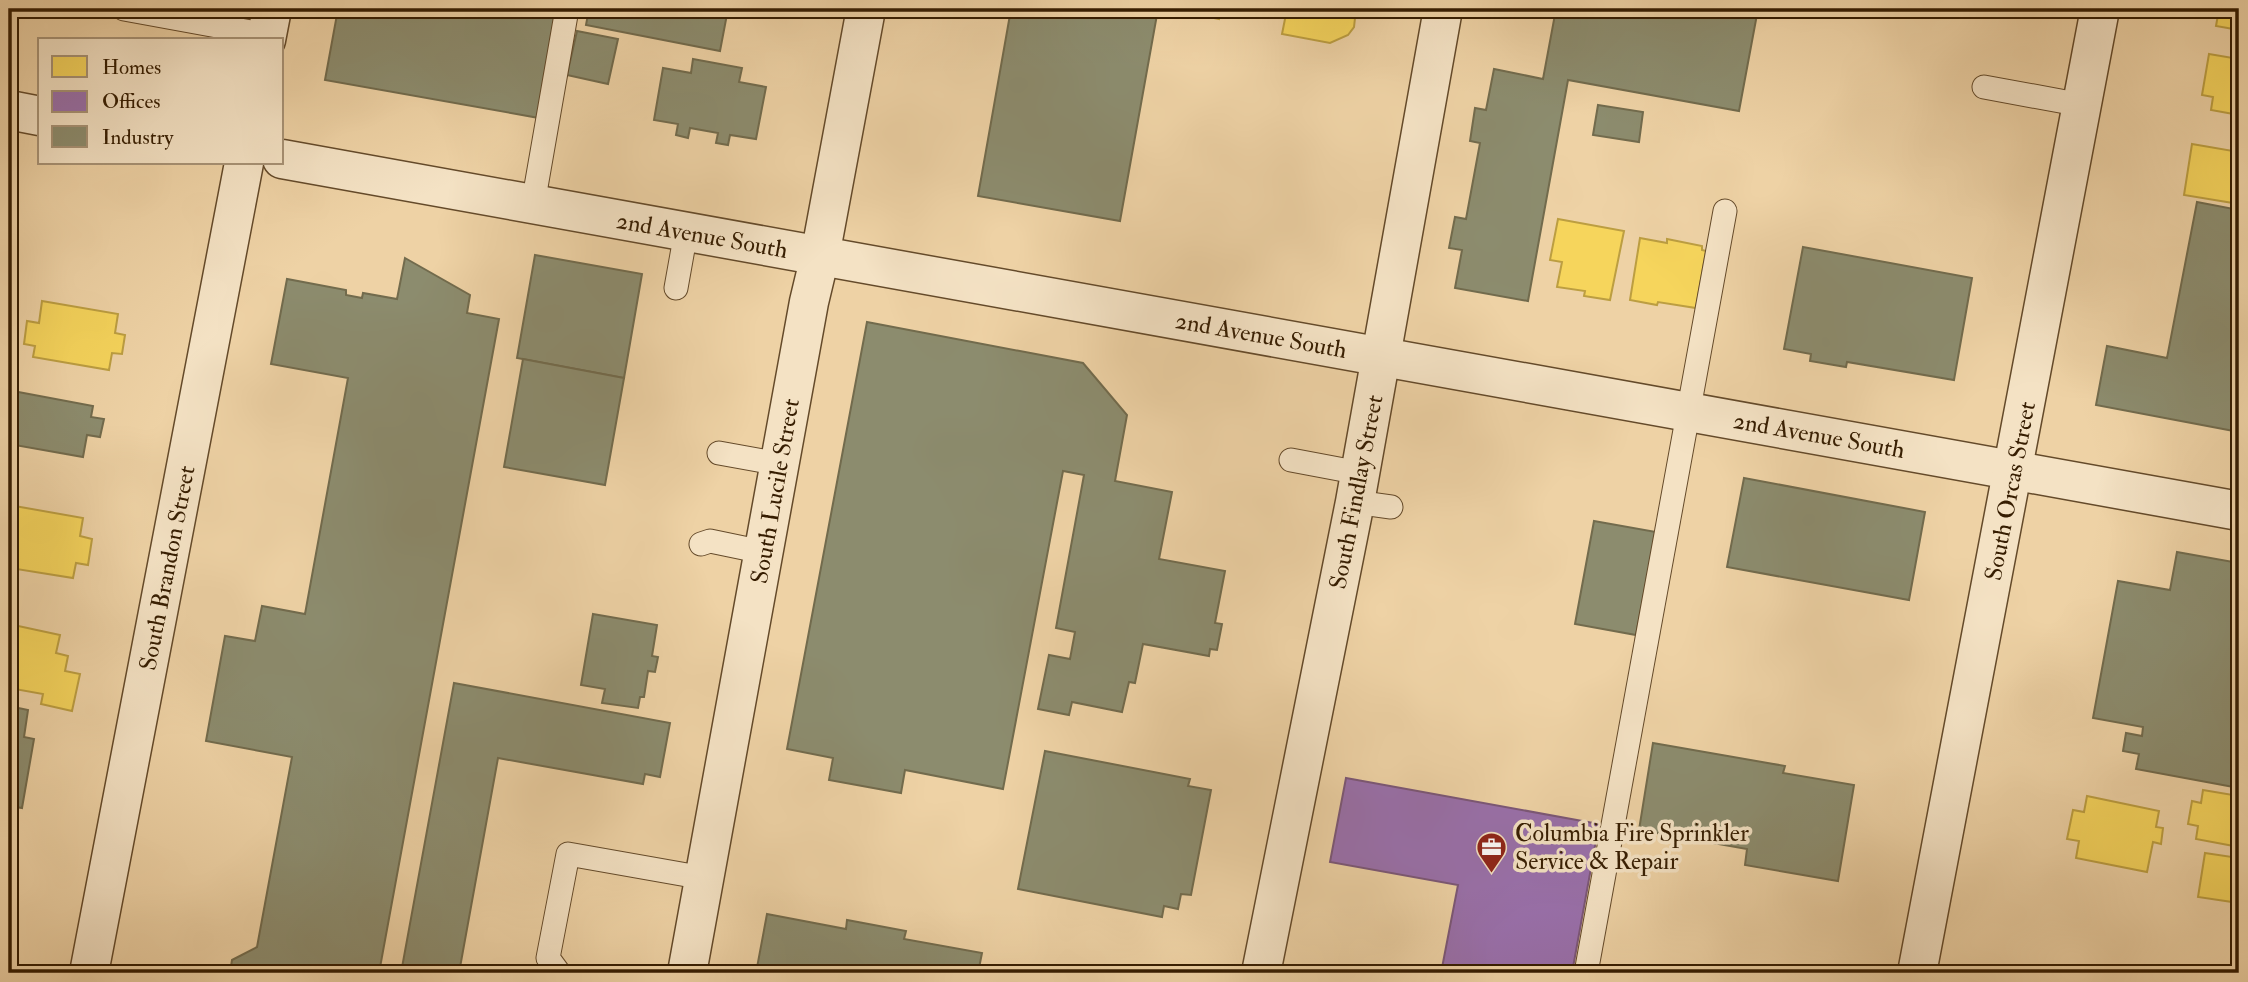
<svg xmlns="http://www.w3.org/2000/svg" width="2248" height="982" viewBox="0 0 2248 982" font-family="'IM FELL Double Pica',serif">
	<style>
		.homes { fill: #f6d55c; stroke: #bc9e41; stroke-width: 2 }
		.offices { fill: #9970ab; stroke: #7b5778; stroke-width: 2 }
		.industry { fill: #8c8c6e; stroke: #726b4d; stroke-width: 2 }
		.lines { fill: none; stroke-linecap: round; stroke-linejoin: round }
		.service-casing { stroke: #644a2a; stroke-width: 25 }
		.minor-casing { stroke: #644a2a; stroke-width: 41 }
		.tertiary-casing { stroke: #644a2a; stroke-width: 41 }
		.service { stroke: #f4e2c4; stroke-width: 23 }
		.minor { stroke: #f4e2c4; stroke-width: 38 }
		.tertiary { stroke: #f4e2c4; stroke-width: 38 }
		.labels { text-anchor: middle; stroke-width: 7; stroke-linejoin: round; paint-order: stroke }
		.street-label { font-size: 24px; fill: #361d01; stroke: #f4e2c4 }
		.poi-label { font-size: 24px; fill: #361d01; stroke: #f4e2c4; text-anchor: start }
	</style>
	<rect width="100%" height="100%" fill="#eed2a5"/>
	<filter id="stains"><feTurbulence type="fractalNoise" baseFrequency=".00286" numOctaves="4"/><feColorMatrix values="0 0 0 0 .2 0 0 0 0 .09 0 0 0 0 .02 0 0 0 .5 -.17"/></filter>
	<radialGradient id="worn" r=".72"><stop offset=".6" stop-color="#630" stop-opacity="0"/><stop offset="1" stop-color="#630" stop-opacity=".3"/></radialGradient>
	<g class="homes">
		<polygon points="1180,9 1221,9 1219,19 1180,11"/>
		<polygon points="1287,9 1356,9 1354,27 1348,35 1330,43 1282,34"/>
		<polygon points="2219,9 2239,9 2239,30 2216,26"/>
		<polygon points="2209,54 2239,59 2239,115 2211,110 2213,97 2202,95"/>
		<polygon points="2192,144 2239,152 2239,204 2184,195"/>
		<polygon points="1558,219 1624,231 1610,300 1584,296 1585,291 1557,287 1562,262 1550,260"/>
		<polygon points="1640,238 1667,243 1667,239 1702,246 1702,250 1706,251 1696,308 1658,302 1657,305 1630,300"/>
		<polygon points="42,301 118,314 115,333 125,335 122,354 112,353 109,370 33,357 35,346 24,344 27,321 39,323"/>
		<polygon points="9,505 83,518 80,536 92,539 88,565 76,563 73,578 10,568"/>
		<polygon points="9,624 60,635 56,653 68,656 65,671 80,674 72,711 41,704 43,694 9,688"/>
		<polygon points="2203,790 2239,796 2239,847 2196,839 2198,826 2188,824 2192,801 2201,803"/>
		<polygon points="2087,796 2159,811 2156,827 2163,828 2161,844 2153,842 2147,872 2076,858 2079,841 2067,839 2073,810 2084,812"/>
		<polygon points="2205,853 2239,858 2239,903 2198,897"/>
	</g>
	<polygon class="offices" points="1346,778 1599,824 1572,973 1441,973 1458,885 1330,862"/>
	<g class="industry">
		<polygon points="338,9 558,9 539,118 325,80"/>
		<polygon points="589,9 728,9 720,51 586,25"/>
		<polygon points="1011,9 1158,9 1120,221 978,196"/>
		<polygon points="1556,9 1758,9 1739,111 1568,80 1528,301 1455,288 1462,250 1449,248 1455,217 1466,219 1480,143 1470,141 1475,108 1486,110 1494,69 1543,79"/>
		<polygon points="1987,9 2024,9 2023,15"/>
		<polygon points="577,31 618,39 608,84 567,75"/>
		<polygon points="693,59 742,68 739,82 766,87 756,139 730,135 728,145 716,143 718,133 690,128 688,138 676,135 678,124 654,120 663,68 691,73"/>
		<polygon points="1598,105 1643,112 1639,142 1593,135"/>
		<polygon points="2197,202 2239,210 2239,432 2096,405 2107,346 2167,358"/>
		<polygon points="1803,247 1972,278 1954,380 1847,362 1846,367 1810,361 1811,354 1784,349"/>
		<polygon points="535,255 642,274 624,378 517,358"/>
		<polygon points="405,258 470,295 467,313 499,319 379,973 230,973 232,960 257,947 292,757 206,741 225,636 255,641 262,606 305,614 348,378 271,364 287,279 346,290 346,295 362,298 363,293 397,299"/>
		<polygon points="867,322 1083,363 1127,415 1115,481 1172,492 1159,559 1225,571 1215,623 1222,624 1217,650 1210,649 1209,656 1143,644 1135,683 1129,682 1122,712 1072,702 1069,715 1038,709 1049,655 1070,659 1075,632 1056,628 1084,475 1063,471 1003,789 905,770 901,793 829,780 833,758 787,749"/>
		<polygon points="523,359 624,378 605,485 504,467"/>
		<polygon points="13,391 93,406 91,417 104,419 100,437 87,435 83,457 9,444 9,413"/>
		<polygon points="1744,478 1925,512 1909,600 1727,567"/>
		<polygon points="1594,521 1656,532 1636,635 1575,624"/>
		<polygon points="2177,552 2239,563 2239,788 2136,769 2139,754 2123,751 2126,733 2142,736 2143,727 2093,718 2118,581 2170,590"/>
		<polygon points="593,614 657,625 652,656 658,657 655,672 648,671 644,697 640,697 638,708 602,703 605,689 581,685"/>
		<polygon points="454,683 670,723 660,777 645,774 643,784 498,758 459,973 401,973"/>
		<polygon points="9,706 28,710 24,737 34,739 22,808 10,806 9,812"/>
		<polygon points="1653,743 1785,766 1783,773 1854,785 1838,881 1745,865 1747,849 1639,830"/>
		<polygon points="1045,751 1190,779 1188,786 1211,790 1191,895 1181,894 1178,909 1164,906 1162,917 1018,889"/>
		<polygon points="767,914 846,929 847,920 906,931 904,939 982,953 978,973 756,973"/>
	</g>
	<g class="lines">
		<defs>
			<g id="service">
				<polyline points="124,9 267,35"/>
				<polyline points="1984,87 2082,105"/>
				<polyline points="533,204 567,9"/>
				<polyline points="676,288 686,232"/>
				<polyline points="719,453 780,464"/>
				<polyline points="1291,460 1360,473"/>
				<polyline points="1355,502 1391,507"/>
				<polyline points="701,544 710,541 763,552"/>
				<polyline points="559,973 548,958 568,854 704,878"/>
				<polyline points="1586,973 1725,211"/>
			</g>
			<g id="minor">
				<polyline points="266,40 272,9"/>
				<polyline points="9,110 40,116"/>
				<polyline points="282,159 2239,511"/>
				<polyline points="89,973 244,163"/>
				<polyline points="1261,973 1355,502 1443,9"/>
				<polyline points="1917,973 2100,9"/>
			</g>
			<polyline id="tertiary" points="687,973 809,302 820,256 866,9"/>
		</defs>
		<use href="#service" class="service-casing"/>
		<use href="#minor" class="minor-casing"/>
		<use href="#tertiary" class="tertiary-casing"/>
		<use href="#service" class="service"/>
		<use href="#minor" class="minor"/>
		<use href="#tertiary" class="tertiary"/>
	</g>
	<defs>
		<symbol id="office-pin" viewBox="-11 -11 22 30"><path d="M0 17L-7.5 6A9.5 9.5 0 1 1 7.5 6Z" fill="#8f2418" stroke="#f4e2c4"/><path d="M-6-3h4V-5.5h4V-3h4V5H-6ZM-1-4.5V-3h2v-1.5ZM-6 0V1H6V0Z" fill="#fff"/></symbol>
	</defs>
	<g fill-rule="evenodd">
		<use href="#office-pin" x="1474" y="830" width="35" height="47"/>
	</g>
	<g class="labels">
		<g class="street-label">
			<text transform="translate(702 235) rotate(10)" y="8">2nd Avenue South</text>
			<text transform="translate(1261 335) rotate(10)" y="8">2nd Avenue South</text>
			<text transform="translate(1819 435) rotate(10)" y="8">2nd Avenue South</text>
			<text transform="translate(775 491) rotate(-80)" y="8">South Lucile Street</text>
			<text transform="translate(2010 491) rotate(-79)" y="8">South Orcas Street</text>
			<text transform="translate(1356 492) rotate(-79)" y="8">South Findlay Street</text>
			<text transform="translate(167 568) rotate(-79)" y="8">South Brandon Street</text>
		</g>
		<g class="poi-label">
			<text x="1515" y="841">Columbia Fire Sprinkler<tspan x="1515" dy="28">Service &amp; Repair</tspan></text>
		</g>
	</g>
	<rect width="2248" height="982" fill="none" stroke="#eed2a5" stroke-width="35"/>
	<rect x="10" y="10" width="2227" height="961" fill="none" stroke="#361d01" stroke-width="3.5"/>
	<rect x="18" y="18" width="2213" height="947" fill="none" stroke="#361d01" stroke-width="2"/>
	<rect x="38" y="38" width="245" height="126" fill="#f4e2c4" stroke="#a89376" stroke-width="2"/>
	<rect x="52" y="56" width="35" height="21" fill="#f6d55c" stroke="#a89376" stroke-width="2"/>
	<text x="102" y="74" font-size="21" fill="#361d01">Homes</text>
	<rect x="52" y="91" width="35" height="21" fill="#9970ab" stroke="#a89376" stroke-width="2"/>
	<text x="102" y="108" font-size="21" fill="#361d01">Offices</text>
	<rect x="52" y="126" width="35" height="21" fill="#8c8c6e" stroke="#a89376" stroke-width="2"/>
	<text x="102" y="144" font-size="21" fill="#361d01">Industry</text>
	<rect width="100%" height="100%" filter="url(#stains)"/>
	<rect width="100%" height="100%" fill="url(#worn)"/>
</svg>
